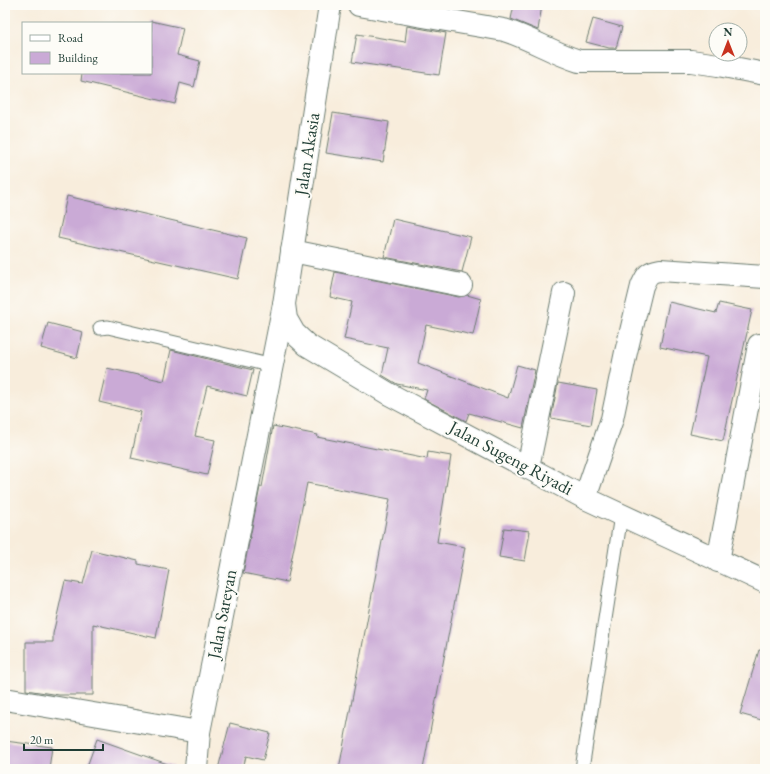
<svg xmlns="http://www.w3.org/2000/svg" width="770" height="774" viewBox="0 0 770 774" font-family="'EB Garamond',serif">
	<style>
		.building { fill: #caaad6 }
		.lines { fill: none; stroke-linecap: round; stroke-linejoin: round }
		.lane-casing { stroke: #6b7b6f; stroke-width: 15 }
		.street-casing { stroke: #6b7b6f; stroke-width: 24 }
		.secondary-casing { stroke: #6b7b6f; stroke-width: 24 }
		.lane { stroke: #fff; stroke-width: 13 }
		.street { stroke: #fff; stroke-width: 22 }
		.secondary { stroke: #fff; stroke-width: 22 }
		.labels { text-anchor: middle; stroke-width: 4; stroke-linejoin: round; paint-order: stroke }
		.street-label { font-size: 18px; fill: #1f3d34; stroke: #fdfcf7 }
	</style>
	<rect width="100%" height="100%" fill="#fdfcf7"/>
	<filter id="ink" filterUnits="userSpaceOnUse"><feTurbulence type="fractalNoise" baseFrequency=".025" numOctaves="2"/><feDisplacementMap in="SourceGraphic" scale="8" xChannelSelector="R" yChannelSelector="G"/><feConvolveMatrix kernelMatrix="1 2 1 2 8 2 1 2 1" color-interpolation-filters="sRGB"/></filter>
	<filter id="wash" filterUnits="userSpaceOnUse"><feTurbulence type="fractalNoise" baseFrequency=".012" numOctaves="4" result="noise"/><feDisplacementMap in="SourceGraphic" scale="16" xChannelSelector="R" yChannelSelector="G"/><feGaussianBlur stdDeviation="0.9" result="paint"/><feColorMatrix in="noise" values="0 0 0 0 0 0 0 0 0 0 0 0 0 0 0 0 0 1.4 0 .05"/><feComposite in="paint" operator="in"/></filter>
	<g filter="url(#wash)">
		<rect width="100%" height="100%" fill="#f8eddc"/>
		<g id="blocks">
			<g class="building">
				<polygon points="514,5 542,5 538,30 511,19"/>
				<polygon points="593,19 622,27 616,48 609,48 586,42"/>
				<polygon points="151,21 183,28 177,55 200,61 194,87 180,83 175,104 81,81 82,73 151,73"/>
				<polygon points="407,26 446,33 439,75 352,62 357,34 405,42"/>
				<polygon points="333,113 389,122 383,162 326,153"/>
				<polygon points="67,196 247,238 238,279 58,238"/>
				<polygon points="393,219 471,237 462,272 384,257"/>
				<polygon points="335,272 459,297 467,295 481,299 473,335 426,325 418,363 508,398 517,365 535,370 523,428 469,413 466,421 424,399 427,390 397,384 382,375 388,348 344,339 352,302 330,297"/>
				<polygon points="669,302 716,313 719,303 752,310 723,441 690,434 707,357 660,347"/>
				<polygon points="48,323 83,332 77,358 41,348"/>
				<polygon points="171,350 253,370 247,396 207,386 195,436 215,440 207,475 131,458 141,412 99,402 107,368 164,381"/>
				<polygon points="558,383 597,390 591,425 551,418"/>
				<polygon points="273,426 318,435 317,437 427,459 428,452 451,456 437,542 465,547 423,769 339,769 390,499 307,483 287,582 243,573 260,487 262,487"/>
				<polygon points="504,528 530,531 525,561 499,557"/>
				<polygon points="92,550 138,561 138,564 169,570 156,638 93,624 93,695 59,695 26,690 26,642 53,642 53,634 65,581 83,584"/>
				<polygon points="759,650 765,651 765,721 740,714"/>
				<polygon points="230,723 270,733 263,760 246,756 243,769 218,769"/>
				<polygon points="97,739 173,766 173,769 86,769"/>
				<polygon points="5,741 52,747 49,769 5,769"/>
			</g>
		</g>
	</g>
	<g filter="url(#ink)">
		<use href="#blocks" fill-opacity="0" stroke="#6b7b6f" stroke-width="1"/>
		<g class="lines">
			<defs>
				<g id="lane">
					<polyline points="100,328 108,327 273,366"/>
					<polyline points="582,769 621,515"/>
				</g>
				<g id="street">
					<path d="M 359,5 L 504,30 C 530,38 553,53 579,61 L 691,61 L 718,65 L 765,74"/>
					<polyline points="292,251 461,285"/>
					<polyline points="528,467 564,293"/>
					<path d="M 585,498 L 612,419 L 626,352 L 642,286 C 647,275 648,272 660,270 L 765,277"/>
					<polyline points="718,561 759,345"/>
					<polyline points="5,699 199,732 284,304"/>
					<polyline points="196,769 199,732"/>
				</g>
				<polyline id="secondary" points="330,5 284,304 286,319 294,333 307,345 389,394 585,498 765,582"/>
			</defs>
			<use href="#lane" class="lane-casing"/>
			<use href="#street" class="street-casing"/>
			<use href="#secondary" class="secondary-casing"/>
			<use href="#lane" class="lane"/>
			<use href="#street" class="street"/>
			<use href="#secondary" class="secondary"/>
		</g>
	</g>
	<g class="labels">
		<g class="street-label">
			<text transform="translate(307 154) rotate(-81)" y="6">Jalan Akasia</text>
			<text transform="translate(511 458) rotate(28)" y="6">Jalan Sugeng Riyadi</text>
			<text transform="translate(222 614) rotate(-79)" y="6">Jalan Sareyan</text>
		</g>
	</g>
	<rect width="770" height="774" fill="none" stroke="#fdfcf7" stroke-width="20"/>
	<rect x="22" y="22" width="130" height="52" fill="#fdfcf7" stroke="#a4b0a9"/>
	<rect x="30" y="35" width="20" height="6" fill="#ffffff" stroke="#a4b0a9"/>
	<text x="58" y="42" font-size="12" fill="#1f3d34">Road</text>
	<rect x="30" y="52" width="20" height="12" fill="#caaad6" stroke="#a4b0a9"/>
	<text x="58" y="62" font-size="12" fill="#1f3d34">Building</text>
	<g transform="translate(728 42)"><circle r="19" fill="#fdfcf7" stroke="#a4b0a9"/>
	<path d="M0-3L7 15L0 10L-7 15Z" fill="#c8321e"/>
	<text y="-6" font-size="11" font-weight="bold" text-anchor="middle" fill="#1f3d34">N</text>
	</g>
	<path d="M24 744v6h79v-6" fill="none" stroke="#1f3d34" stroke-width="2"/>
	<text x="30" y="744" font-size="12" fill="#1f3d34" stroke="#fdfcf7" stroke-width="3" paint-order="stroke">20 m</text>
</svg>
